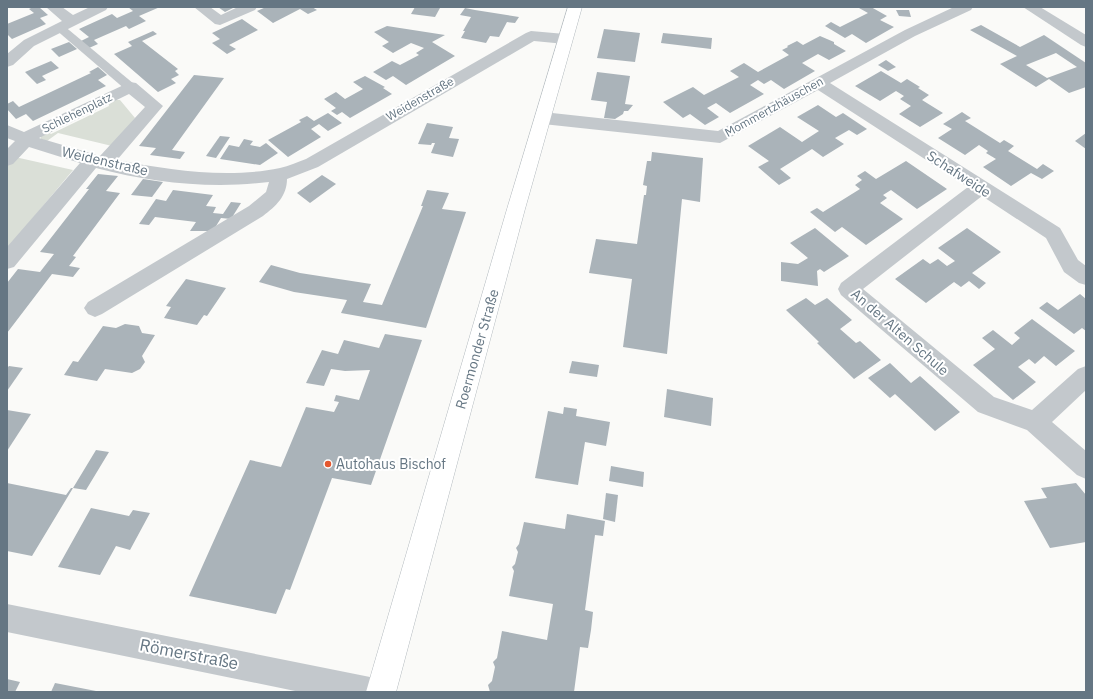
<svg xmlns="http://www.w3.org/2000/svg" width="1093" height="699" viewBox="0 0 1093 699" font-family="'IBM Plex Sans',sans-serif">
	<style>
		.green { fill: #dadfd7 }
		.building { fill: #aab3b9; fill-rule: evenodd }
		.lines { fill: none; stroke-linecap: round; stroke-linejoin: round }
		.secondary-casing { stroke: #b3babf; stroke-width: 1 }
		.service { fill: #c3c8cc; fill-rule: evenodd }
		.minor { fill: #c3c8cc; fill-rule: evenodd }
		.secondary { fill: #fff; fill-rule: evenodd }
		.poi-dot { fill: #e4572e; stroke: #fff; stroke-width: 1.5 }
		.labels { text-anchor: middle; stroke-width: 4; stroke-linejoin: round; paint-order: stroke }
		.far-street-label { font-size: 12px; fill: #657683; stroke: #fff }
		.street-label { font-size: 14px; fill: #657683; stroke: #fff }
		.poi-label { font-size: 14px; fill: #657683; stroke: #fff; text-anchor: start }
		.near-street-label { font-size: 17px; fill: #657683; stroke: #fff }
	</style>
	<rect width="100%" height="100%" fill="#fafaf8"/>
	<g class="green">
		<polygon points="113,100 120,100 135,118 112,146 58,133 47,141 41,139 41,135 47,131 51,134 109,106 108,102"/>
		<polygon points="15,157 73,170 7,249 7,166"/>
	</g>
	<g class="building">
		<polygon points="33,7 39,7 48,15 40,18 46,24 12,39 7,34 7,24 34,13 29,9"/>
		<polygon points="128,7 160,7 139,16 146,21 129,29 126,26 94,40 98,44 89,48 81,41 89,37 79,29 112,14 117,18 133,11"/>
		<polygon points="218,7 235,7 225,12"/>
		<polygon points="266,7 312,7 317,10 308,14 300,9 273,23 257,11"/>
		<polygon points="415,7 431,7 440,8 435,17 411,14"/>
		<polygon points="861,7 871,7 887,16 880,20 894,27 866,43 852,34 845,38 825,26 831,22 840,27 868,13 859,8"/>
		<polygon points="465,8 475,10 519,17 515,23 507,22 499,37 490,36 486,43 461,38 465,31 463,31 471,17 460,15"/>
		<polygon points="896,10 909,10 911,17 899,16"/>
		<polygon points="242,19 258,30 229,45 236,49 227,54 212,43 220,39 212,33"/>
		<path d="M 981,25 L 1020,47 L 1044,35 L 1086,63 L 1086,87 L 1069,93 L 1049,79 L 1036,87 L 1000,64 L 1017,56 L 970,30 ZM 1056,53 L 1077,67 L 1047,78 L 1026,65 Z"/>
		<polygon points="387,26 445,35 432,42 455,56 406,85 393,76 386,80 373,72 392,61 400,65 419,55 416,53 424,48 411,43 393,53 382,46 389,42 374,32"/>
		<polygon points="604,29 640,33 635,62 597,58"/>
		<polygon points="153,31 157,34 142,41 178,69 175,71 179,75 171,79 176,83 158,92 114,54 132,46 128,42"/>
		<polygon points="663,33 712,38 711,49 661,43"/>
		<polygon points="820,36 834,42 834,44 846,51 829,60 818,54 802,63 815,71 784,89 771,80 764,84 758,80 750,85 764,94 730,113 716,103 707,108 719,117 705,125 690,114 683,118 663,102 693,87 704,95 739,77 730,71 744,63 758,72 789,55 782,50 788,47 787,46 797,41 803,45"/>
		<polygon points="69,42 77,49 59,57 51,49"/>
		<polygon points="886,60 896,67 888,71 878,65"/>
		<polygon points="51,61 59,68 42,76 46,80 37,84 25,72"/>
		<polygon points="98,67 107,75 98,80 106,86 33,121 26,114 16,119 7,109 7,104 13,101 19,107 91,73 89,72"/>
		<polygon points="881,71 901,83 907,79 920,87 918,88 929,95 922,100 943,113 920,127 899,114 911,106 900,99 904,96 896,91 880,101 855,86"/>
		<polygon points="597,72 630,76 625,104 633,105 628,111 624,111 623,114 615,119 604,118 607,102 591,100"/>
		<polygon points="194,75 224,78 172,150 185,152 180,159 150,155 156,148 139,146"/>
		<polygon points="365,76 385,87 383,88 392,94 350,118 342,112 337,115 331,111 336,108 324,99 336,92 345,99 363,89 353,82"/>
		<polygon points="818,105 836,117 843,113 867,129 857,135 849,130 835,138 844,144 823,157 812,149 780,169 791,178 779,185 758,167 769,161 748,146 780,127 802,142 819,131 797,117"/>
		<polygon points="962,112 971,118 965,121 1000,143 1004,140 1014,146 1008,151 1037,169 1043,164 1054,171 1042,179 1031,173 1011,186 983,167 996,159 986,153 988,151 979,145 965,155 938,138 952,129 943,124"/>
		<polygon points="328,113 342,123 328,131 319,124 311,129 321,137 288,157 268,140 301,122 299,120 307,116 314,121"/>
		<polygon points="427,123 453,127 449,138 459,139 453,157 431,153 435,143 432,143 431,145 418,144"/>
		<polygon points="1086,133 1086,149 1075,141"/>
		<polygon points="220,136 230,137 216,158 206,156"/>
		<polygon points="244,139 253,141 250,145 260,147 266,143 278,153 260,165 220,159 229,145 239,147"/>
		<polygon points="652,152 703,158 700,202 682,199 667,354 623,347 632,279 589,273 596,239 637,244 644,195 646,195 647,186 643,185 647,161 651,161"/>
		<polygon points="906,161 947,189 917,209 891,190 883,195 887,198 880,203 903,219 866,245 842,227 835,232 810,212 817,208 823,212 860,189 855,185 862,180 857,176 865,171 876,179"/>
		<polygon points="98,174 118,176 106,191 120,193 73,256 76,257 69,266 80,268 73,277 52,274 7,333 7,283 18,269 40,272 54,254 40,252 89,189 86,189"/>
		<polygon points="322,175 336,184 310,203 297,193"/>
		<polygon points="143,179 163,182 152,197 131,195"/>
		<polygon points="173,190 213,195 206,206 216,207 213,213 223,214 231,202 241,203 231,219 221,218 213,231 190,231 196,222 155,217 149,225 139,224 156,199 166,201"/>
		<polygon points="427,190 449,193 442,209 466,212 426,328 341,313 347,300 294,292 259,282 271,265 300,273 371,284 363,302 382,305 423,206 421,206"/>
		<polygon points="815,228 849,256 824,272 820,269 817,271 818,286 781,281 781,262 798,264 808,258 790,243"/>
		<polygon points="967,228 1001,252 972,273 986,283 979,289 969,281 961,287 954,282 926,303 895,279 923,259 930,264 938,259 947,266 955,261 938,248"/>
		<polygon points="186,279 226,288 207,316 204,315 197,325 164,318 171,307 166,306"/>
		<polygon points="1080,294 1086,299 1086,331 1082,328 1074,334 1039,308 1047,302 1058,310"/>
		<polygon points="806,298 815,305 827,298 852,320 840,329 856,343 860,341 881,360 854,379 817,343 819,342 786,310"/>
		<polygon points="1032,319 1075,351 1056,366 1044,356 1035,364 1029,359 1018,367 1036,382 1013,400 973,365 995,349 982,338 993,330 1012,345 1020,338 1014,333"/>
		<polygon points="125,324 139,326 142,333 155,335 142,356 145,362 140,369 132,373 105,369 97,381 64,375 73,361 78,362 103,326 116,328"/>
		<polygon points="385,334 422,340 371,485 332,478 290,590 286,589 276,614 189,596 250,460 281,467 306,407 334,412 339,402 334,401 336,395 359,400 370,370 345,371 331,369 324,386 306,383 322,350 338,354 344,340 379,348"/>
		<polygon points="572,361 599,365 597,377 569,373"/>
		<polygon points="890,363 911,383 920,376 960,412 935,431 895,394 890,398 868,378"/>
		<polygon points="9,366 23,368 7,391 7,368"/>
		<polygon points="667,389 713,398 711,426 664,417"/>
		<polygon points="564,407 577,409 576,416 610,422 606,446 585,442 578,485 535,478 548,411 563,414"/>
		<polygon points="7,410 31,414 7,451"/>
		<polygon points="96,450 109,452 86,490 73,488 32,556 7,551 7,483 66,495 71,488 73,488"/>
		<polygon points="611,466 644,472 643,487 609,481"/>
		<polygon points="1076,483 1086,495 1086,542 1050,548 1024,501 1047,498 1041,488"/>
		<polygon points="606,493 618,495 615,522 603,519"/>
		<polygon points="91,508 129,516 133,510 150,513 130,550 116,546 100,575 58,567"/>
		<polygon points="567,514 605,521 603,536 595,535 585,610 593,612 591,630 588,648 580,647 574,692 490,692 488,685 492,681 495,667 493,662 497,658 502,631 547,640 553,604 509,596 514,571 512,567 515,564 518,552 516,548 519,544 524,522 565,529"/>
		<polygon points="7,679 20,682 15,692 7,692"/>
		<polygon points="55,683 96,691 96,692 51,692"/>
	</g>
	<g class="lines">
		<defs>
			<polygon id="secondary" points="568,7 582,7 525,209 396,692 366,692 507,209"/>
		</defs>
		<use href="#secondary" class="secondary-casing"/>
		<polygon class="service" points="59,24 63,25 134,84 136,87 134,90 126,90 55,29 54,27 55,25"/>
		<g class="minor">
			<polygon points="46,7 62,7 73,15 90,7 108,7 106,10 34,46 13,65 7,67 7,54 24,40 62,21"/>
			<polygon points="194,7 210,7 221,15 238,7 257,7 255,10 220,25 215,24"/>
			<polygon points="954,7 973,7 971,10 915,36 830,83 1060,228 1078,260 1086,266 1086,285 1079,283 1064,272 1046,238 982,196 863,289 994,397 1032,410 1078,369 1086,366 1086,390 1052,422 1086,451 1086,479 1077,475 1027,430 978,412 841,295 838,289 841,283 968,187 818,90 720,143 543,124 537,122 535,118 537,114 543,112 718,131 905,30"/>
			<polygon points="1023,7 1040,7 1086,35 1086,47 1081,45"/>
			<path d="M 531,31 L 565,34 L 570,36 L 573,39 L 570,42 L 565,44 L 534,41 L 318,167 L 287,179 C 287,196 276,206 263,216 L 102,314 L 95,317 L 88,314 L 84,308 L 88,302 L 249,206 L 266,192 L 269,182 C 212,189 152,183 96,168 L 14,267 L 7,269 L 7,247 L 80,163 L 29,147 L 13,164 L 7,166 L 7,149 L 15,141 L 7,138 L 7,125 L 24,132 L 130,82 L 136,83 L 163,106 L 117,160 C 169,170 227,179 280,168 C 289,166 297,162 306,159 L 526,33 ZM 129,94 L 145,107 L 100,156 L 39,138 Z"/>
			<polygon points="7,604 370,677 380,682 385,692 300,692 7,632"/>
		</g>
		<use href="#secondary" class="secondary"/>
	</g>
	<circle class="poi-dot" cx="328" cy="464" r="4"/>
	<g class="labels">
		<g class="far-street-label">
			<text transform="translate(420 99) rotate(-30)" y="4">Weidenstraße</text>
			<text transform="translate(774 107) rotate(-29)" y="4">Mommertzhäuschen</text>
			<text transform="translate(77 113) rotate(-26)" y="4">Schlehenplatz</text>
		</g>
		<g class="street-label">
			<text transform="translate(105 161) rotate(13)" y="5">Weidenstraße</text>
			<text transform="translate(959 174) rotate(33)" y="5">Schafweide</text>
			<text transform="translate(900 332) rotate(41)" y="5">An der Alten Schule</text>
			<text transform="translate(477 349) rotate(-74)" y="5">Roermonder Straße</text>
		</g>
		<g class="poi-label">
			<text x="336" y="469">Autohaus Bischof</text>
		</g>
		<g class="near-street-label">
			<text transform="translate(189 654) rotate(11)" y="6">Römerstraße</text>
		</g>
	</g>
	<rect width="1093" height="699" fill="none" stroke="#657683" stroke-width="16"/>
</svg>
